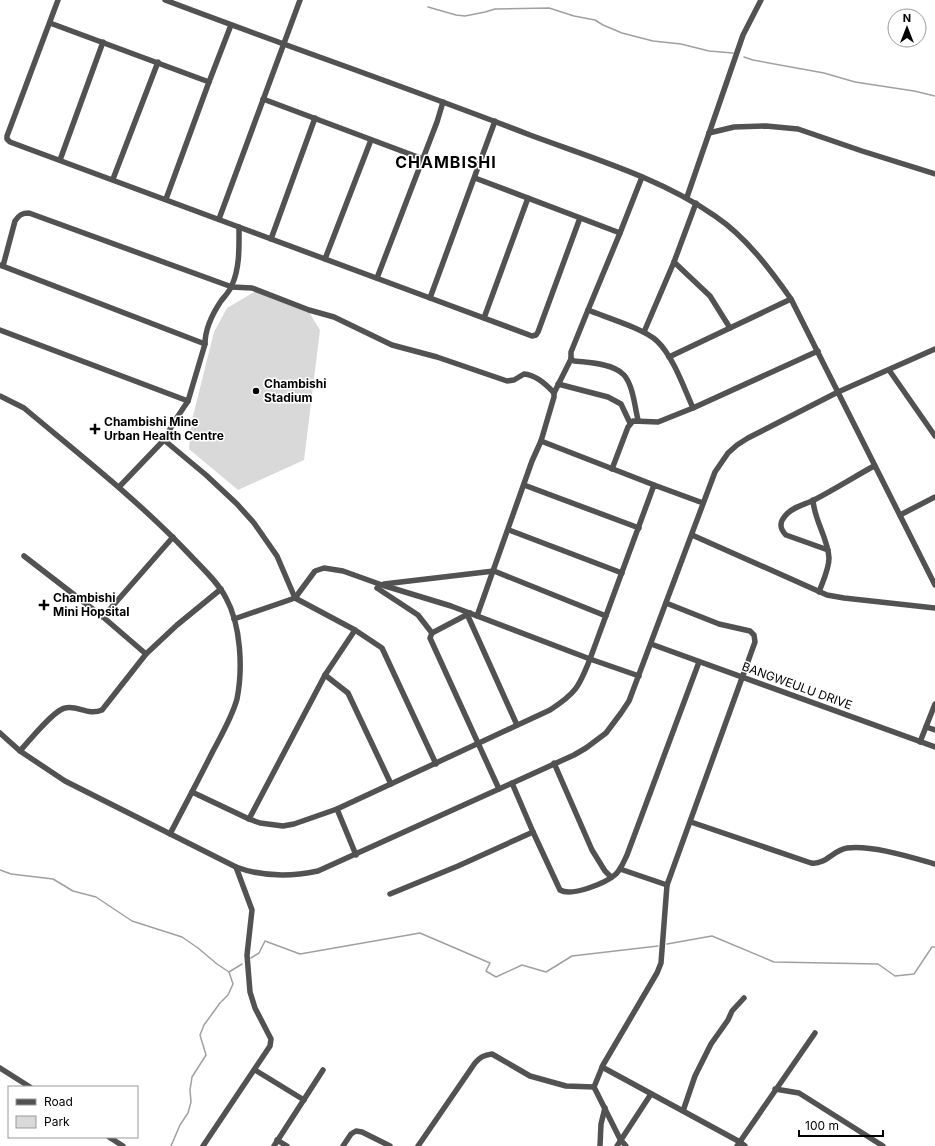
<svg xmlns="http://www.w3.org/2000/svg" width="935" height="1146" viewBox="0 0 935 1146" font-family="Inter,sans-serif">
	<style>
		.green { fill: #d9d9d9 }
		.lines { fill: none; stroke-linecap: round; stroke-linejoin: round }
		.stream { stroke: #a0a0a0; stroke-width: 1.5 }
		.minor { stroke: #525252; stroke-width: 5.5 }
		.poi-dot { fill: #000; stroke: #fff; stroke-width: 1.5 }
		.labels { text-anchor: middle; stroke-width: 3; stroke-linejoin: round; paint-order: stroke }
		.poi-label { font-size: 12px; font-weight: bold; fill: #000; stroke: #fff; text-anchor: start }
		.street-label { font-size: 12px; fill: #000; stroke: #fff }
		.district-label { font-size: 16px; font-weight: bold; letter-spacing: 1px; fill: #000; stroke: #fff }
	</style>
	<rect width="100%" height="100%" fill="#fff"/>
	<polygon class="green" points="256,291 309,312 320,330 304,460 238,490 189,449 192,420 214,332 227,308"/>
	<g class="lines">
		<g class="stream">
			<polyline points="428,7 456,15 465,16 485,12 495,9 549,8 574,16 595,20 603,25 622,33 653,41 681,44 709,51 733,53"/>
			<polyline points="744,57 753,60 824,73 855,82 914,91 935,96"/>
			<polyline points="0,870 11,874 53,879 73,891 96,897 132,921 182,937 198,948 217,964 229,972 242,964"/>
			<polyline points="667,944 712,936 774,962 878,964 895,976 914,974 932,947 935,947"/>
			<polyline points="251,958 259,953 265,941 300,954 420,933 490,963 486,971 496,977 522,965 546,972 572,956 658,946"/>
			<polyline points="171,1146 180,1125 188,1113 191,1102 190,1090 192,1077 206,1055 200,1035 204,1025 220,1003 228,995 233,984 229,972"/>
		</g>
		<g class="minor">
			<polyline points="58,0 7,136 7,139 10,142 430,298 495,121"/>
			<path d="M 165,0 C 286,46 409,88 530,135 C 592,158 660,178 715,216 C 746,237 769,268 791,299 L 935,585"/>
			<polyline points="50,23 209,82 166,199"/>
			<polyline points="209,82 231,25"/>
			<polyline points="263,99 423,159"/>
			<polyline points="709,133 734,127 766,126 798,129 862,151 935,174"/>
			<polyline points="60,160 103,42"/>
			<path d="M 642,177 L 620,233 L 588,310 C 605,317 645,329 657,341 C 673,356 684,388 693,408 L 818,351"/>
			<polyline points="475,178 620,233"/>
			<polyline points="113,179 158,62"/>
			<polyline points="687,197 743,35 761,0"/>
			<polyline points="219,219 300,0"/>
			<polyline points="271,239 315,118"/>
			<polyline points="325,259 371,140"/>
			<polyline points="674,262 710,296 730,328 791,299"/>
			<polyline points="0,265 205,344"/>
			<path d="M 3,266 L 15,221 C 19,215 22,213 29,213 L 232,287 L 252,288 L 309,310 L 334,317 L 392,345 L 437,357 L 507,381 L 514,380 L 524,374 C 536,375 546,384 554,393 L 554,397 L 541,441"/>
			<polyline points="377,278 437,122 443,102"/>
			<polyline points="430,298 532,336 536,335 538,332 580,218"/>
			<polyline points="484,318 528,198"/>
			<polyline points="0,330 188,401"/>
			<polyline points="644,332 674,262 696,203"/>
			<polyline points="669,357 730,328"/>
			<path d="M 571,359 L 574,361 C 589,362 614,364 624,375 C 633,385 635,408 638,420"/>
			<polyline points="889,370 935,436"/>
			<polyline points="558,384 608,397 621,404 630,423"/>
			<polyline points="554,393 571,359 571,352 588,310"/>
			<path d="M 0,396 L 24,408 C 80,455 139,501 189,554 C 202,568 218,582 226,598 C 241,625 243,669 237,699 C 232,717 222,734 213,751 C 199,779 184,807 170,834"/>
			<polyline points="164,440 206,475 237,504 254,523 277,556 295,598 355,630 382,648 436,764"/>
			<polyline points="612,469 628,427 633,421 658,422 693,408"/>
			<polyline points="524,485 639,528"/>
			<path d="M 119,487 L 164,440 L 174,422 L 188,401 L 205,344 C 205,329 213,313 221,301 C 225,296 230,291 232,285 C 240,267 239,247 239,227"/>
			<path d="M 813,500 C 814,520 828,538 829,558 C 829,569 823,581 819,592"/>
			<polyline points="900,515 935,497"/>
			<polyline points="509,530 622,573"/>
			<polyline points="692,535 827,595 844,598 935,608"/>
			<path d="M 828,550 L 786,535 C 780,529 779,523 785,516 C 792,507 804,505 814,500 C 835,489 854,477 874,466"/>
			<polyline points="24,556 103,617 146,654"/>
			<polyline points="384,584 494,571 606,616"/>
			<polyline points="377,588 418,615 432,633"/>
			<polyline points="470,613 432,633 430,638 499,789"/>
			<polyline points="467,614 517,725"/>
			<polyline points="477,616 532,461 541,441 654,485"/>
			<polyline points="103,617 173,537"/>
			<polyline points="234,619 295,598 315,571 324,568 343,571 382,585 451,606 590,659 639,676"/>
			<polyline points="651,644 935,747"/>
			<polyline points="325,675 348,693 391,784"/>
			<polyline points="926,727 935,730"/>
			<path d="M 0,733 L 20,751 L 65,781 L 236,867 C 263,877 290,877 318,871 L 574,755 L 586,748 L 606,733 L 621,713 L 629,701 L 715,472 L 728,453 L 737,445 L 748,438 L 838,392 L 935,349"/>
			<polyline points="920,742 935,704"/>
			<path d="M 20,751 C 28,742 54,710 65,708 C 78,705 88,716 102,710 L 146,654 L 177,625 L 221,589"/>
			<polyline points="554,763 592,850 605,871 611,877"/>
			<path d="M 512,783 L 533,832 L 560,890 C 572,897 606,883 616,874 C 621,869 624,861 627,855 L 699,662"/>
			<path d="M 192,792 L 249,819 L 260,823 L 283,826 L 294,824 L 337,809 L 550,710 C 576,693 579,687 590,659 L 654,485 L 703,503"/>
			<polyline points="337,809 356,855"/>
			<polyline points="249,819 325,675 355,630"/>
			<path d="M 691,822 L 811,863 C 826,865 833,850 847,848 C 873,845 910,857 935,864"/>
			<polyline points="620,869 667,885 755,642 754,635 750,631 719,624 666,603"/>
			<polyline points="390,894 458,866 533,832"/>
			<polyline points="602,1067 740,1142 745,1146"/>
			<polyline points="0,1068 30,1087"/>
			<polyline points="255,1070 304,1100"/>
			<polyline points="775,1089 799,1093 883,1146"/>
			<polyline points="683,1111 695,1076 711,1044 728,1020 732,1011 744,998"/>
			<polyline points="109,1137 123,1146"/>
			<polyline points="277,1140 287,1146"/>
			<polyline points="203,1146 270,1046 271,1039 255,1008 250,992 247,955 252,910 236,867"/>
			<polyline points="274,1146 323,1070"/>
			<polyline points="343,1146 351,1134 356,1131 362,1132 390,1146"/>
			<path d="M 418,1146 L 475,1063 C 480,1057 484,1055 492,1054 L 530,1076 L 566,1086 L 594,1087"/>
			<polyline points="600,1146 601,1124 605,1108"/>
			<polyline points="617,1146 651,1094"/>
			<polyline points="626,1146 620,1139 594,1087 603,1065 657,973 661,963 667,885"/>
			<polyline points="737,1146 815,1033"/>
		</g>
	</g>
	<g class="poi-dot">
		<circle cx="256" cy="391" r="4"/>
		<path d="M93 423h4v4h4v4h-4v4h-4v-4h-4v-4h4z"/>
		<path d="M42 599h4v4h4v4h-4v4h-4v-4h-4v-4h4z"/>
	</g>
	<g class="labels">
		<g class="poi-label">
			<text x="264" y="388">Chambishi<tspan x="264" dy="14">Stadium</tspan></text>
			<text x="104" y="426">Chambishi Mine<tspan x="104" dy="14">Urban Health Centre</tspan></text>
			<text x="53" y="602">Chambishi<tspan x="53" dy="14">Mini Hopsital</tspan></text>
		</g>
		<g class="street-label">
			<text transform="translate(797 686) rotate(20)" y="4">BANGWEULU DRIVE</text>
		</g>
		<g class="district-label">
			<text x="446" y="168">CHAMBISHI</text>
		</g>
	</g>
	<rect x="8" y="1086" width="130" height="52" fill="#ffffff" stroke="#999999"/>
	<rect x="16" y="1099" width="20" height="6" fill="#525252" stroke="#999999"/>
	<text x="44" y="1106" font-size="12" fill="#000000">Road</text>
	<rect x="16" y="1116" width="20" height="12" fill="#d9d9d9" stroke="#999999"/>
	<text x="44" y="1126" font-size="12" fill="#000000">Park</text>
	<g transform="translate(907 28)"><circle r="19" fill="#ffffff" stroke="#999999"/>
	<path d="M0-3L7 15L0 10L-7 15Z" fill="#000000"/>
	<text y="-6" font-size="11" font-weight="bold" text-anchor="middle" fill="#000000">N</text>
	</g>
	<path d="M799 1130v6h84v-6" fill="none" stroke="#000000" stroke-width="2"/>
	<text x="805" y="1130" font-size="12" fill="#000000" stroke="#ffffff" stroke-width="3" paint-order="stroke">100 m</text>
</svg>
